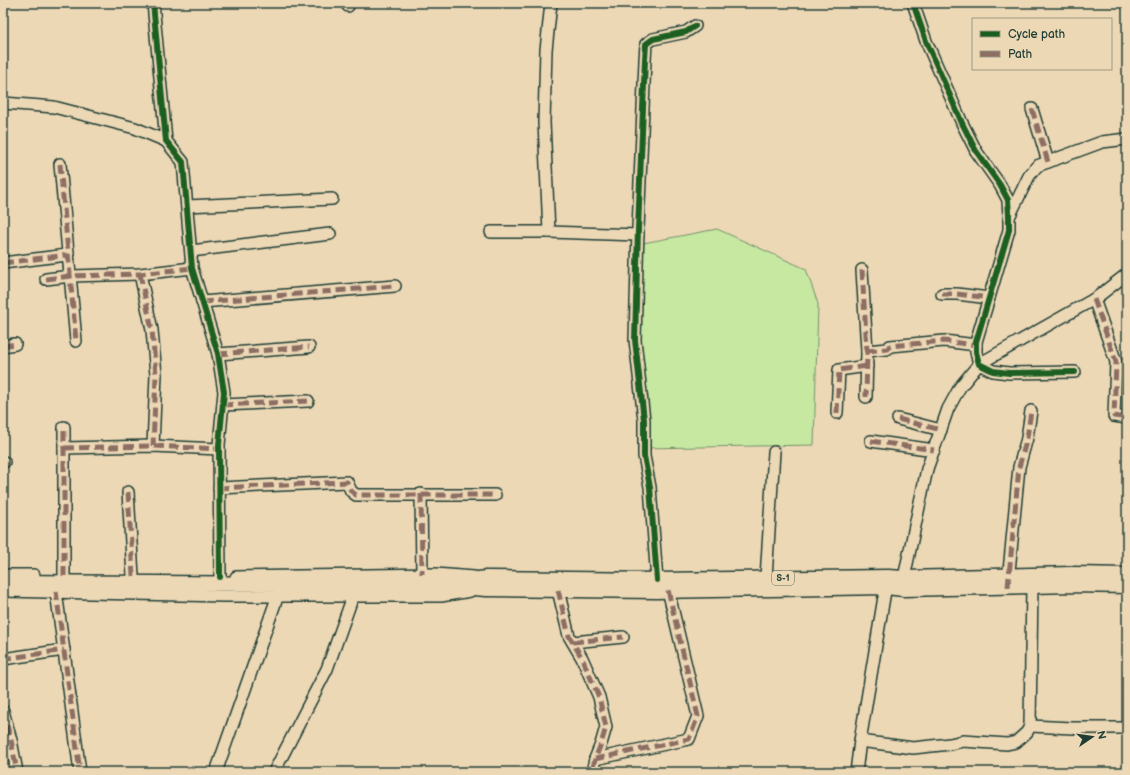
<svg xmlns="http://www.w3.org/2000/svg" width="1130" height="775" viewBox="0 0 1130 775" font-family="'Balsamiq Sans',sans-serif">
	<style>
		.green { fill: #c6e8a1; stroke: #72926a }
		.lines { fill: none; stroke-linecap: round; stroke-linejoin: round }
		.minor-casing { stroke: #1f3d34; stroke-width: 14 }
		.major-casing { stroke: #1f3d34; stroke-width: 17 }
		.minor { stroke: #edd8b6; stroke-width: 11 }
		.major { stroke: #edd8b6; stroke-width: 14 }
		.quiet { stroke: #8d6e63; stroke-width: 5; stroke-dasharray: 10 5; stroke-linecap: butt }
		.cycleway-casing { stroke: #edd8b6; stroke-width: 8 }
		.cycleway { stroke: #1b5e20; stroke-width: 6 }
		.labels { text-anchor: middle; stroke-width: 3; stroke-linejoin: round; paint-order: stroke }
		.shield { fill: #edd8b6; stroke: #5d6c5b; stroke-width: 1 }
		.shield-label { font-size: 9px; font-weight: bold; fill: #1f3d34 }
	</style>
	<rect width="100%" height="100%" fill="#edd8b6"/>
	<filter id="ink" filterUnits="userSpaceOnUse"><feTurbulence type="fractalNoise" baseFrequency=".025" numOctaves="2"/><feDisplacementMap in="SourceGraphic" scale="8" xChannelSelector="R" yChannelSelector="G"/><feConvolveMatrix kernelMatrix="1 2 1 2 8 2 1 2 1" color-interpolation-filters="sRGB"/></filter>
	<g filter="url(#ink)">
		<polygon class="green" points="717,229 806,269 818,304 814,445 645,448 638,244"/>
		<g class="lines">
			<defs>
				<g id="minor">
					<polyline points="153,3 166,141 183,162 192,268 218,354 224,392 219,445 220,577"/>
					<polyline points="913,3 926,41 962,123 976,151 1000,185 1008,200 1009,216 1009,230 976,342 976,352 979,364 993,371 1009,373 1075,372"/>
					<polyline points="348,6 348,3"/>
					<polyline points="3,103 54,107 135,128 166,141"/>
					<polyline points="1032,109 1048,162"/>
					<polyline points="60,164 76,341"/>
					<polyline points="187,206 332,199"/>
					<polyline points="1010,215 1029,176 1037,166 1102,142 1127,139"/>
					<polyline points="491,232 549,232 638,235"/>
					<polyline points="549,232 544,122 546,50 551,3"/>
					<polyline points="191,251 330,234"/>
					<polyline points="3,263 67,255"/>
					<polyline points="862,270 867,351 866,397"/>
					<polyline points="140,274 152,330 156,375 153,446"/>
					<polyline points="46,279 71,276 140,274 192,268"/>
					<polyline points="942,294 957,294 989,298"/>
					<polyline points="1094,299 1116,362 1114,416 1127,418"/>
					<polyline points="202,302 395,286"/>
					<polyline points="3,346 15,344"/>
					<polyline points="867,351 887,349 890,346 944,341 976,345"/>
					<polyline points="218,354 309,347"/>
					<polyline points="223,405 308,401"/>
					<polyline points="837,413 839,370 867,366"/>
					<polyline points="898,419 941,430"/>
					<polyline points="871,441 934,450"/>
					<polyline points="64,448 153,446 219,449"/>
					<polyline points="3,462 4,462"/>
					<polyline points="219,488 347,482 351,491 356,495 495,495"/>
					<polyline points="128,492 133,576"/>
					<polyline points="421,494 422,574"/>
					<polyline points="3,575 34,575"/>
					<polyline points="64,576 64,427"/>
					<polyline points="236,577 435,574 474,577"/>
					<polyline points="766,578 774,452"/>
					<polyline points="904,578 927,469 948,409 960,387 979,364 1096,298 1127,274"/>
					<polyline points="657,580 650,487 644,456 644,420 635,340 638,229 645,60 646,44 653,39 686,32 695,26"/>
					<polyline points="1008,582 1019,467 1027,438 1031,411"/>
					<polyline points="558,590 569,636 582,658 599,697 606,727 601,744 595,759 592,772"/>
					<polyline points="3,591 224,596 441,596 470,591"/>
					<polyline points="56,591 80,772"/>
					<polyline points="573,642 623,637"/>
					<polyline points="3,659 64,650"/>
					<polyline points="3,711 11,740 17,772"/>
					<polyline points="1030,726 1032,586"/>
					<polyline points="860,741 913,748 950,744 963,741 1007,744 1016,742 1027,732 1030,726 1073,728 1127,728"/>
					<polyline points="595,759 689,739 698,716 668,590"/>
					<polyline points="216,772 278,595"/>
					<polyline points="274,772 327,669 353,596"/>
					<polyline points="856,772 860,741 887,579"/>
				</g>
				<g id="major">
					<polyline points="464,581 486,578 657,580 888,577 904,578 1072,574 1127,575"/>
					<polyline points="3,582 438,585 486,589 657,591 886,587 904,589 1072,585 1127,586"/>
				</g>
			</defs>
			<use href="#minor" class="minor-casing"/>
			<use href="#major" class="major-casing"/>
			<use href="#minor" class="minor"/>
			<use href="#major" class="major"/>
			<g class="quiet">
				<polyline points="1032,109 1048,162"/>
				<polyline points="60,164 76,341"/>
				<polyline points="3,263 67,255"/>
				<polyline points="862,270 867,351 866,397"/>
				<polyline points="140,274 152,330 156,375 153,446"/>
				<polyline points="46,279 71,276 140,274 192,268"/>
				<polyline points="942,294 957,294 989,298"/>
				<polyline points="1094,299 1116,362 1114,416 1127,418"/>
				<polyline points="202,302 395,286"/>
				<polyline points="3,346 15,344"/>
				<polyline points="867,351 887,349 890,346 944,341 976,345"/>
				<polyline points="218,354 309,347"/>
				<polyline points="223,405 308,401"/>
				<polyline points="837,413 839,370 867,366"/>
				<polyline points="898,419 941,430"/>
				<polyline points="871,441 934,450"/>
				<polyline points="64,448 153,446 219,449"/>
				<polyline points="219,488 347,482 351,491 356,495 495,495"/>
				<polyline points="128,492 133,576"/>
				<polyline points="421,494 422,574"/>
				<polyline points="64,576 64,427"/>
				<polyline points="1008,587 1019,467 1027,438 1031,411"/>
				<polyline points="558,590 569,636 582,658 599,697 606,727 601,744 595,759 592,772"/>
				<polyline points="56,591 80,772"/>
				<polyline points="573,642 623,637"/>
				<polyline points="3,659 64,650"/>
				<polyline points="3,711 11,740 17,772"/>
				<polyline points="595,759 689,739 698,716 668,590"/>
			</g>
			<defs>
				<g id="cycleway">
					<polyline points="153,3 166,141 183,162 192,268 218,354 224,392 219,445 220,577"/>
					<polyline points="913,3 926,41 962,123 976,151 1000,185 1008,200 1009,216 1009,230 976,342 976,352 979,364 993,371 1009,373 1075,372"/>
					<polyline points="657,580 650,487 644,456 644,420 635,340 638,229 645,60 646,44 653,39 686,32 695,26"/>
				</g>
			</defs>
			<use href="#cycleway" class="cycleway-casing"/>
			<use href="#cycleway" class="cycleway"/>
		</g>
	</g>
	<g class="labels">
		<rect class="shield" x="772" y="571" width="22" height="14" rx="3"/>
		<g class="shield-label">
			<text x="783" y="581">S-1</text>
		</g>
	</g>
	<rect width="1130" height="775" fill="none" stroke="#edd8b6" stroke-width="16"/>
	<rect x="8" y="8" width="1114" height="759" fill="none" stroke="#1f3d34" stroke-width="1.5" filter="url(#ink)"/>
	<rect x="972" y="18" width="140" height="52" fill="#edd8b6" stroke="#9b9a82"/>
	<rect x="980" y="31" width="20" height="6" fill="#1b5e20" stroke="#9b9a82"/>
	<text x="1008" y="38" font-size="12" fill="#1f3d34">Cycle path</text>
	<rect x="980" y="51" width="20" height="6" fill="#8d6e63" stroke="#9b9a82"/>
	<text x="1008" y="58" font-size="12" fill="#1f3d34">Path</text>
	<g transform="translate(1092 737) rotate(77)" stroke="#edd8b6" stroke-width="3" paint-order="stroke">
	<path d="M0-3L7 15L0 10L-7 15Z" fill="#1f3d34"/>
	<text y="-6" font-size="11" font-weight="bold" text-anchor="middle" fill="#1f3d34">N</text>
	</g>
</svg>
